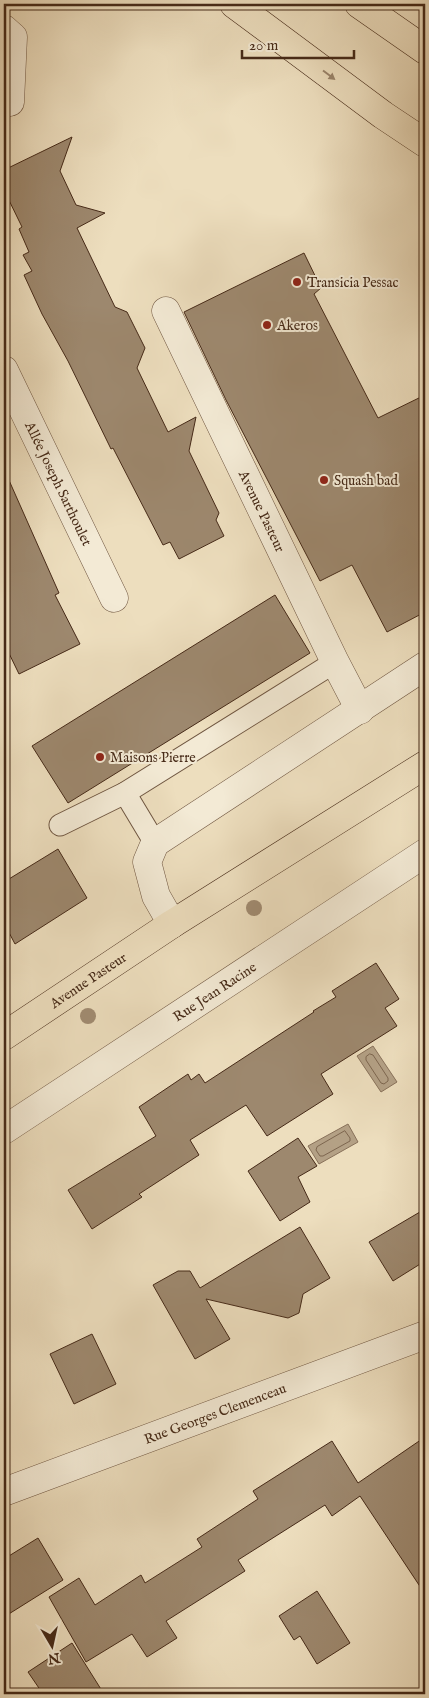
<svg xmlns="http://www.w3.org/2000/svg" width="429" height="1698" viewBox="0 0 429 1698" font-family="'IM FELL English',serif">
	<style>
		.water { fill: #b4a186; stroke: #88715a }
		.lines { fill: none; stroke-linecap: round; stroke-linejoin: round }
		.shore { stroke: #7d664f; stroke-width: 1 }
		.building { fill: #9d886e; stroke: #462a18 }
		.service-casing { stroke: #705742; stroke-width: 23 }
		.minor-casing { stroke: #705742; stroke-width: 29 }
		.primary-casing { stroke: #462a18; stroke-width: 29 }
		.motorway-casing { stroke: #462a18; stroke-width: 29 }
		.service { stroke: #f3ead5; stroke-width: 21 }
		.minor { stroke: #f3ead5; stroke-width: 28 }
		.primary { stroke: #eddebe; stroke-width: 28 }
		.motorway { stroke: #eddebe; stroke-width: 28 }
		.tree { fill: #a18c72 }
		.oneway { fill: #9a846b }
		.poi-dot { fill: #8f2418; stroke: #f3ead5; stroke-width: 2 }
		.labels { text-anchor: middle; stroke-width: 4; stroke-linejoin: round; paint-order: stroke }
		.poi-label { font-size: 14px; fill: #462a18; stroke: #f3ead5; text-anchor: start }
		.street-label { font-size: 14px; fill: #462a18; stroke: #f3ead5 }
	</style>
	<rect width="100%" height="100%" fill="#eddebe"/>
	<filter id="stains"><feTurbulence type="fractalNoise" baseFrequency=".004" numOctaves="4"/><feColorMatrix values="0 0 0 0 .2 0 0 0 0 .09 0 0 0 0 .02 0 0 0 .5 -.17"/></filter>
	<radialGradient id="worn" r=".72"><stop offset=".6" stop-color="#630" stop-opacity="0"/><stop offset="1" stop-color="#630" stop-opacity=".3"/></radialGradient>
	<g class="water">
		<polygon points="373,1046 397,1082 381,1092 357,1056"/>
		<polygon points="348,1124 358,1142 319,1164 308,1146"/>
	</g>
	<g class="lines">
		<g class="shore">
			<polygon points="370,1054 373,1055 388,1078 388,1081 384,1084 381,1083 366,1060 366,1057"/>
			<polygon points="345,1131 350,1138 350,1141 323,1156 320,1156 316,1150 317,1147"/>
		</g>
	</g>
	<g class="building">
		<polygon points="72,137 60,171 76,205 105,213 77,228 115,307 127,312 145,348 137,368 168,432 196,417 189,451 219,513 216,520 224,536 179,559 170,542 163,545 113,448 111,449 68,361 42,314 24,275 32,271 23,255 29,252 19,229 22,227 4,190 4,170"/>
		<polygon points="304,253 321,288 314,294 378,418 425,395 425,612 387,632 352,565 320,581 226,400 184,312"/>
		<polygon points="4,469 59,593 55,595 80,644 19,674 4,643"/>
		<polygon points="275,595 310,653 68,803 32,746"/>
		<polygon points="58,849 87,898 15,944 4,923 4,882"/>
		<polygon points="376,963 399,999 385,1008 397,1026 321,1074 333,1094 267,1136 246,1105 190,1140 199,1155 139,1194 142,1197 92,1229 68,1190 156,1136 139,1107 188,1074 191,1080 199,1074 205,1083 314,1012 313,1011 336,997 332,991"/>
		<polygon points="298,1138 317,1166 298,1177 310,1202 280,1221 248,1171"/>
		<polygon points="425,1209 425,1261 393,1281 369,1242"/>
		<polygon points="300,1227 330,1278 303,1294 299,1313 288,1318 206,1299 230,1339 195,1359 153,1285 178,1271 190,1271 200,1288"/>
		<polygon points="92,1334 116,1384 74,1404 50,1354"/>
		<polygon points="425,1437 425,1594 360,1496 332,1516 325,1505 238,1560 245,1571 166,1621 177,1638 147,1657 132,1634 86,1662 49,1597 79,1578 95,1605 141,1575 145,1583 202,1547 197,1539 258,1499 253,1491 332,1441 358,1483"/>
		<polygon points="38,1538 63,1580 4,1617 4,1559"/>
		<polygon points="317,1591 350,1643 317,1664 300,1636 294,1640 279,1616"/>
		<polygon points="72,1643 104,1694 43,1694 28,1672"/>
	</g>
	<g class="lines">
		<defs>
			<g id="service">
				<polyline points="125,793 155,843"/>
				<polyline points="60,825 125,793 335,662"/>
			</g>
			<g id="minor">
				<polyline points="4,29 13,37 10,102 4,103"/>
				<path id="s1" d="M 166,311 L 335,662 L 360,710"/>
				<path id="s2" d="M 4,370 L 114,598"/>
				<polyline points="172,924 156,896 147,862 155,843 425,666"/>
				<path id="s3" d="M 4,1130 L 425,853"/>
				<path id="s4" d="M 4,1492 L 425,1335"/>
			</g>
			<g id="primary">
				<path id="s5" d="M 4,1036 L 172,924 L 425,765"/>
			</g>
			<g id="motorway">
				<polyline points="234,4 383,115 425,143"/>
				<polyline points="359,4 425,50"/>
			</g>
		</defs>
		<use href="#service" class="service-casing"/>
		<use href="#minor" class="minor-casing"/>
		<use href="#primary" class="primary-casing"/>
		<use href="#motorway" class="motorway-casing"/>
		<use href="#service" class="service"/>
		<use href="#minor" class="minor"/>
		<use href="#primary" class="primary"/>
		<use href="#motorway" class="motorway"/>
	</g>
	<g class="tree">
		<circle cx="254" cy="908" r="8"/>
		<circle cx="88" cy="1016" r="8"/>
	</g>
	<defs><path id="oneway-solid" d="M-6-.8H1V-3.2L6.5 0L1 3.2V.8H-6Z" transform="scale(1.25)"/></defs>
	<use class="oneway" href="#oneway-solid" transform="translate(329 75) rotate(37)"/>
	<g class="poi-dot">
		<circle cx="297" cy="282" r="5"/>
		<circle cx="267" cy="325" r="5"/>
		<circle cx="324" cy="480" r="5"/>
		<circle cx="100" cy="757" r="5"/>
	</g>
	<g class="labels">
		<g class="poi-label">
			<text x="307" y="287">Transicia Pessac</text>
			<text x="277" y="330">Akeros</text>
			<text x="334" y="485">Squash bad</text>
			<text x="110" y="762">Maisons Pierre</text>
		</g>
		<g class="street-label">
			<text dy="5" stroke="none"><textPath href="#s2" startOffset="126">Allée Joseph Sarthoulet</textPath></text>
			<text dy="5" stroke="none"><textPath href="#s1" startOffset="222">Avenue Pasteur</textPath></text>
			<text dy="5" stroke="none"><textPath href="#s5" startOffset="101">Avenue Pasteur</textPath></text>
			<text dy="5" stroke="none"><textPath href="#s3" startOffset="252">Rue Jean Racine</textPath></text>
			<text dy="5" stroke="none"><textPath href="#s4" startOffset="225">Rue Georges Clemenceau</textPath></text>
		</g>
	</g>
	<rect width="429" height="1698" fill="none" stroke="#eddebe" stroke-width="20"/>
	<rect x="5" y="5" width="419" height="1688" fill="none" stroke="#462a18" stroke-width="2.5"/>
	<rect x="10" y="10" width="409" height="1678" fill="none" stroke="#462a18"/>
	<g transform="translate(52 1646) rotate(171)" stroke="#f3ead5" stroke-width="4" paint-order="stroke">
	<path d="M0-4L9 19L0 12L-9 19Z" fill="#462a18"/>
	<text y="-8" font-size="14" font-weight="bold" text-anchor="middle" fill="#462a18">N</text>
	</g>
	<path d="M242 50v8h112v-8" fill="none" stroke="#462a18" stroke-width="2.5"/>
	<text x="249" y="50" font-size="15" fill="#462a18" stroke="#f3ead5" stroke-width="4" paint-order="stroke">20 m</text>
	<rect width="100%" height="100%" filter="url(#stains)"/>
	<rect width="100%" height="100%" fill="url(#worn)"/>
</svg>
